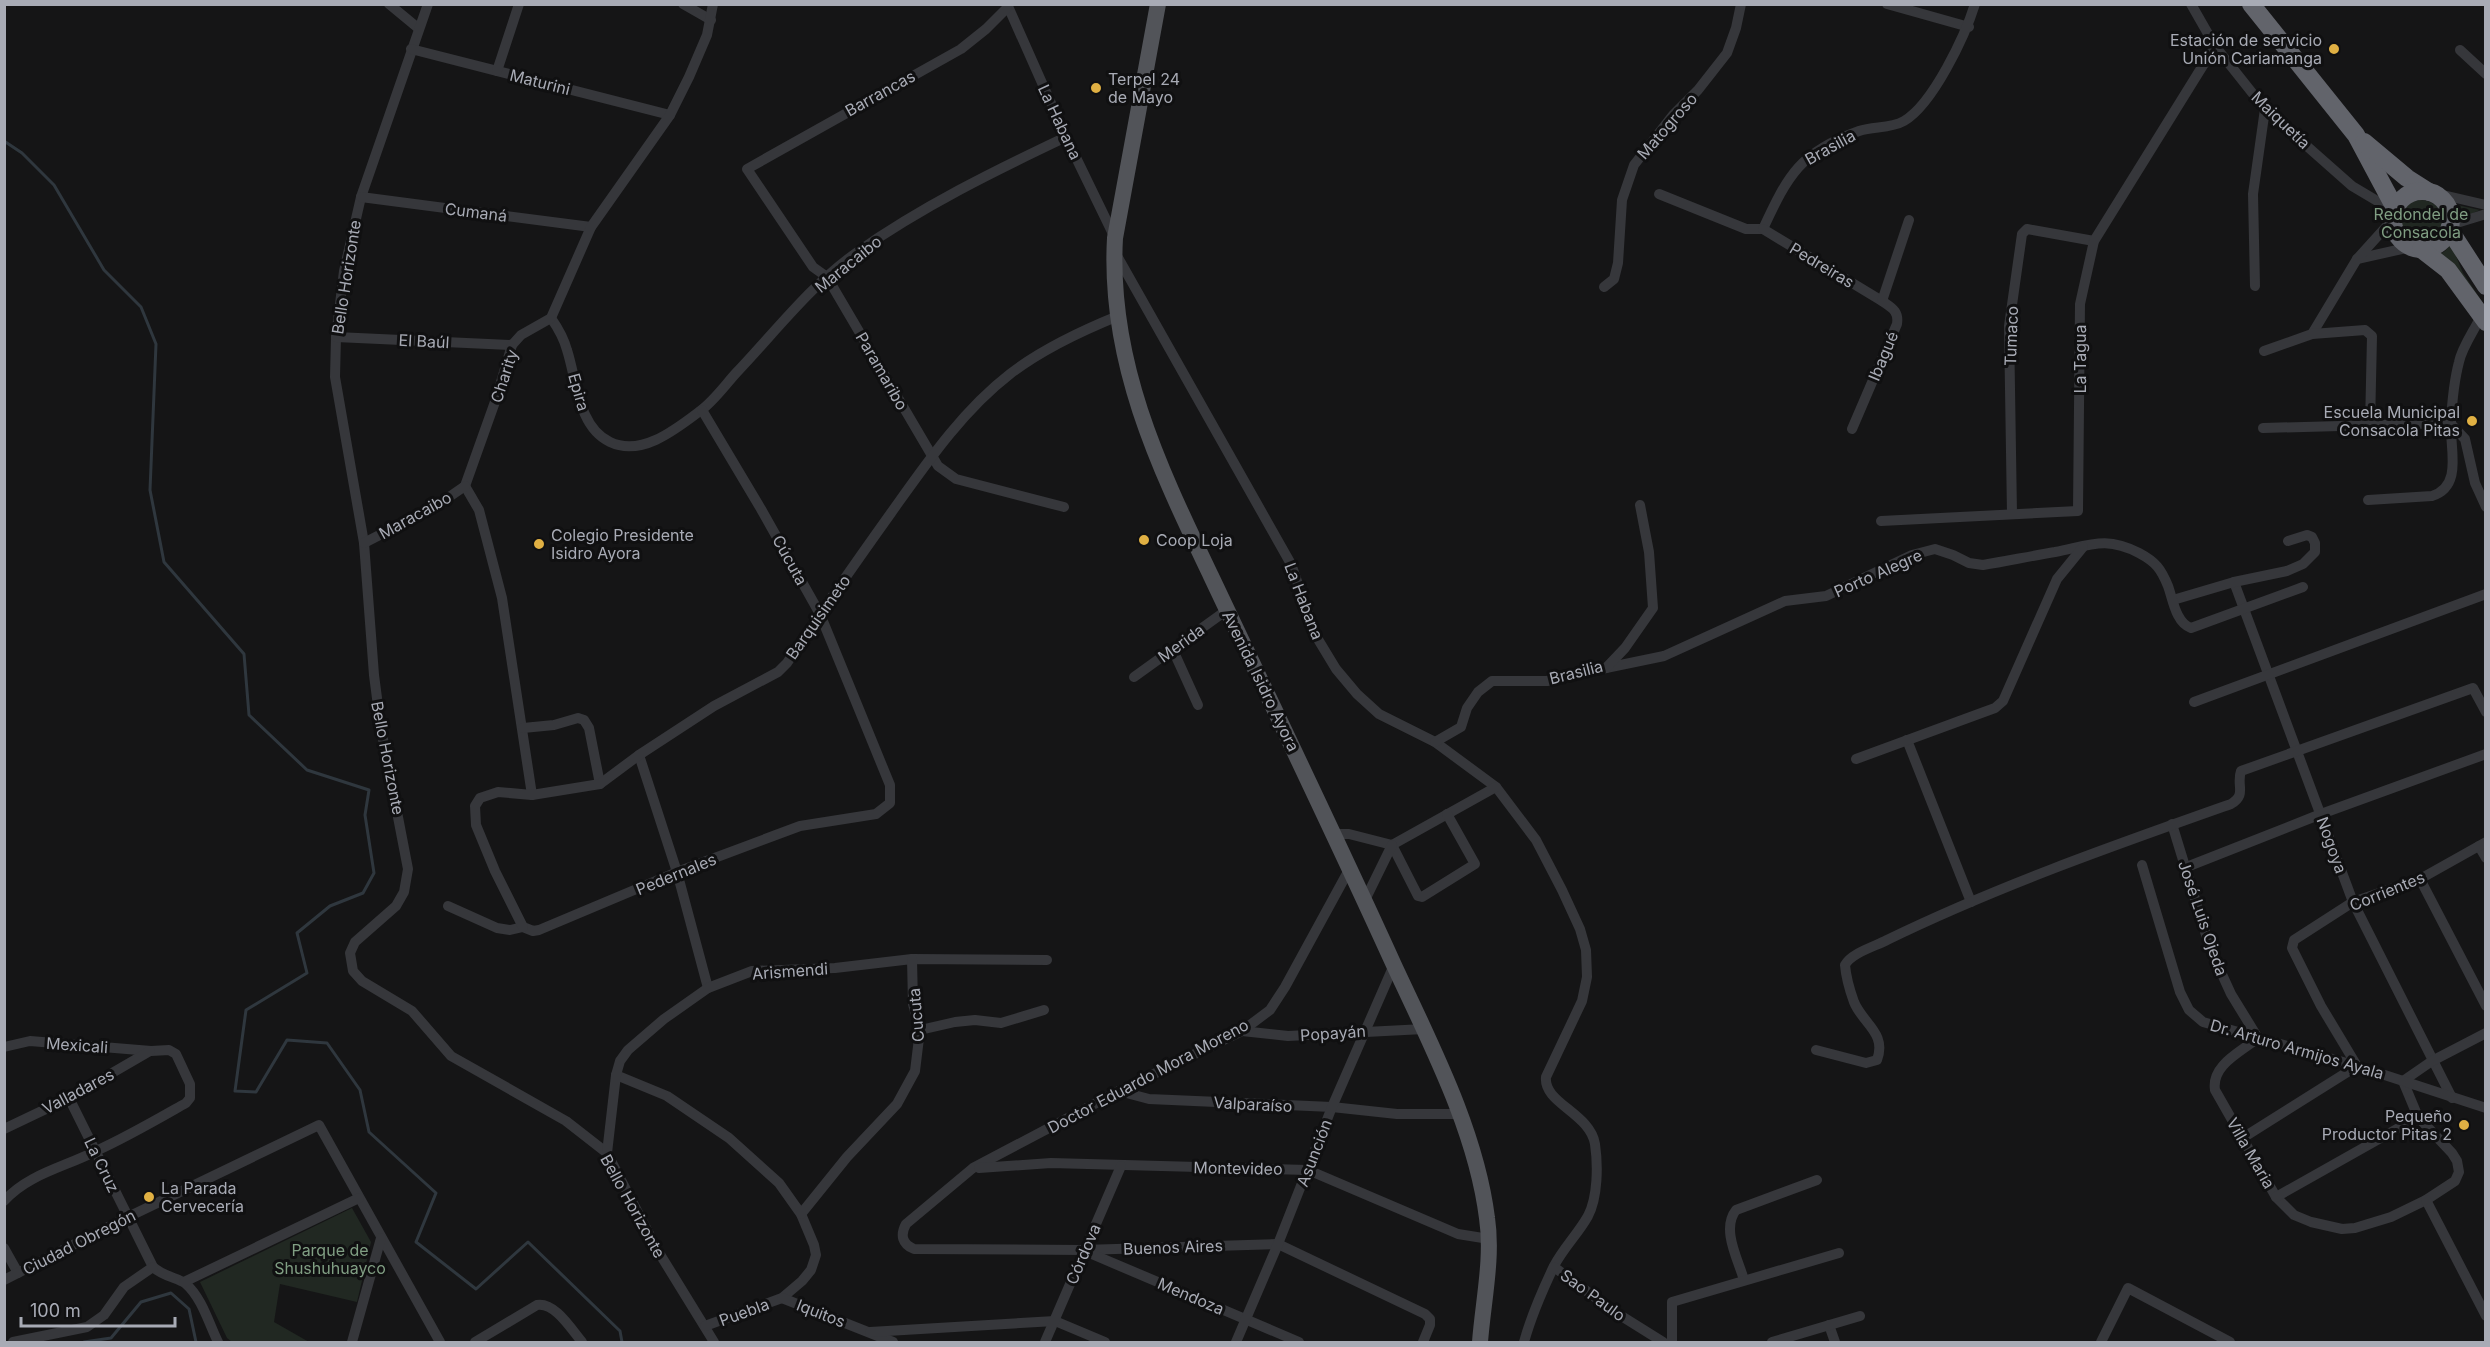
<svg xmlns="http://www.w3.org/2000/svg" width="2490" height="1347" viewBox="0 0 2490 1347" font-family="Inter,sans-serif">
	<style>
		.green { fill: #212822 }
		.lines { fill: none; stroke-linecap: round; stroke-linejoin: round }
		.stream { stroke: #2f373e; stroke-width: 3 }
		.street { stroke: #36373b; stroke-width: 10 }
		.primary { stroke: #525459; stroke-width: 16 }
		.highway { stroke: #62646b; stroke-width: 18 }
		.poi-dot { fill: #e0b043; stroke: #101011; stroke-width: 2 }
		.labels { text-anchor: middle; stroke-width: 6; stroke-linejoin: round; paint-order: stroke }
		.poi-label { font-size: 16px; fill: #a8abb5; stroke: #101011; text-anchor: start }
		.street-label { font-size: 16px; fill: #a8abb5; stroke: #101011 }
		.park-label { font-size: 16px; fill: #809e83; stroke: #101011 }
	</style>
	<rect width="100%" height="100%" fill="#151516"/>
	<g class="green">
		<circle cx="2421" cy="223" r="23"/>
		<polygon points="2453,204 2480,210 2457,220"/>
		<polygon points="2451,244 2463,273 2483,303 2435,257 2445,251"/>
		<polygon points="352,1208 371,1242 357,1302 280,1284 274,1322 309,1342 232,1342 227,1338 200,1282"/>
	</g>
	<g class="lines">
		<g class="stream">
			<polyline points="4,141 22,153 54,185 104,270 141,307 156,344 150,490 164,562 244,654 249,715 307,770 369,790 365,815 374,873 363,893 330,906 297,933 307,973 246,1010 235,1091 256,1092 287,1040 327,1043 360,1090 369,1132 436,1193 416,1242 476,1289 528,1242 620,1331 622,1342"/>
			<polyline points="84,1342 111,1338 141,1302 171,1293 189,1309 196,1342"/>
		</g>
		<g class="street">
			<polyline points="389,4 418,28"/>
			<polyline points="428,4 361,197 344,271 336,337 335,377 364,543 374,675 381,729 408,869 404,892 396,906 355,942 350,953 353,971 362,981 412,1011 451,1056 566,1121 607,1153 658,1251 714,1342"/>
			<polyline points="683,4 711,20"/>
			<polyline points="1007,4 1066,137 1115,238"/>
			<polyline points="1887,4 1969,27"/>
			<polyline points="2191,4 2215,46 2265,109 2352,186 2394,211"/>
			<polyline points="1007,8 986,29 961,49 747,169 813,267 827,277 938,466 956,479 1064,507"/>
			<polyline points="411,49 670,115"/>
			<polyline points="2460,50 2486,74"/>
			<polyline points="497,71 519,4"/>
			<polyline points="2430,192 2486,205"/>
			<polyline points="1659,194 1746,229 1763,229"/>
			<polyline points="361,197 591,227"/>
			<polyline points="2450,225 2486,214"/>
			<path d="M 1763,229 C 1788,175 1800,152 1859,131 C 1874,126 1890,129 1904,121 C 1933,104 1965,36 1975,4"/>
			<polyline points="1763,229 1882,301"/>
			<path d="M 1116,254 L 1291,564 L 1316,636 L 1336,669 L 1357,694 L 1379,714 L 1435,742 L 1496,787 L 1536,840 L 1562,890 L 1580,929 L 1586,950 L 1587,977 L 1582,1001 L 1546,1077 C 1543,1103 1590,1113 1595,1144 C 1598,1165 1598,1197 1588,1216 C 1578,1234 1564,1247 1554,1266 C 1543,1289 1531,1317 1524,1342"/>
			<polyline points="2357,259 2411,247"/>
			<polyline points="2255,286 2253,194 2265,109"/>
			<polyline points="1604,287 1614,279 1618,263 1622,200 1634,165 1673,115 1698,90 1727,53 1736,28 1741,4"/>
			<path d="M 551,318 C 558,328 564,339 567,350 C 577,381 578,427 610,442 C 641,457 675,430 700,411 C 714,401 725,385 737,372 C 775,332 811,285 856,253 C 921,207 994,171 1066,137"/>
			<polyline points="2312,334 2357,259 2394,218"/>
			<polyline points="336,337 512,345"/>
			<polyline points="2264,351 2312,334 2365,330 2372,336 2370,426"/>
			<polyline points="2450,423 2465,439 2475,483 2486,507"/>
			<polyline points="2263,428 2450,423"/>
			<path d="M 1852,429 L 1897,324 C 1899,311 1892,308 1882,301 L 1909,220"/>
			<polyline points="465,486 496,399 512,345 521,335 551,318 591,227 670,115 689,77 707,35 713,4"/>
			<polyline points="465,486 479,510 502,598 532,795"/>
			<path d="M 2368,500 L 2432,496 C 2464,486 2449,446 2451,422 C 2452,403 2454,381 2459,362 C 2462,347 2474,331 2481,316"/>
			<polyline points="2012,514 2009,326 2022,234 2027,229 2094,241"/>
			<polyline points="1881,521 2078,511 2080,304 2094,241 2215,46"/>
			<polyline points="364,543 436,506 465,486"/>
			<polyline points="2234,582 2353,902 2452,1098"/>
			<polyline points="2173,600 2234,582 2287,571 2303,564 2315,552 2315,543 2312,537 2307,535 2288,541"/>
			<polyline points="1173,650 1198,705"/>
			<path d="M 1606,668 L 1664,656 L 1785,601 L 1826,596 L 1912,555 L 1935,549 L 1953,555 L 1969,563 L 1983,565 C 2007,561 2031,556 2055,552 C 2091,545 2106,536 2139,553 C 2156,562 2161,569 2168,586 C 2173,600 2176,623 2191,628 L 2303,587"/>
			<polyline points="1134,677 1227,610"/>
			<polyline points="2194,702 2486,594"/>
			<polyline points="523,728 554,725 578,718 584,720 589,728 600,784"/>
			<polyline points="1907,740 1971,902"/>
			<polyline points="1435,742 1461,727 1467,708 1478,692 1492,681 1547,681 1606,668 1625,648 1653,608 1649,552 1640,505"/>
			<polyline points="639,755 677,872 708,988"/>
			<polyline points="1856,759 1984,712 1995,708 2003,701 2057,579 2083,547"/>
			<path d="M 2172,824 L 2210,948 L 2231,994 L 2258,1038 C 2241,1052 2211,1065 2215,1090 L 2276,1197 L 2294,1215 L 2311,1222 L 2342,1229 L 2355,1228 L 2391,1217 L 2426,1200 L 2455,1181 L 2459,1172 L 2457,1161 L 2452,1153 L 2418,1117 L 2403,1081 L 2432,1061 L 2486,1033"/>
			<polyline points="1335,834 1349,834 1392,845 1496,787"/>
			<polyline points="1392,845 1418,896 1422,897 1475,864 1447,814"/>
			<polyline points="2479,846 2486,858"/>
			<polyline points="2142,865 2180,992 2189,1010 2203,1022 2357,1066 2486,1108"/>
			<path d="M 1350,868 L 1285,987 L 1270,1010 L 1242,1031 L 1119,1091 L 973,1168 L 906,1224 C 900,1235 902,1244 914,1249 L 1083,1250 L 1278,1244 L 1425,1314 L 1430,1319 L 1430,1325 L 1423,1342"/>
			<polyline points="2184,868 2321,814 2486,754"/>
			<polyline points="2420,879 2486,1006"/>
			<polyline points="1365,900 1392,845"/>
			<polyline points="448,906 497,928 510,930 523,927 533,931 539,930 677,872 800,826 876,814 890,803 890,785 820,614 761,509 702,410"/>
			<path d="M 523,927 L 495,871 L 476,825 L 475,806 L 480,798 L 498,792 L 532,795 L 600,784 L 639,755 L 714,706 L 778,672 L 787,663 C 821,612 856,562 891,513 C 926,464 962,411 1010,374 C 1041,350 1081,331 1118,316"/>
			<polyline points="920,1030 955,1022 975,1020 1001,1023 1044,1010"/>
			<polyline points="1242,1031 1288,1036 1424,1029"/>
			<path d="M 4,1047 L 30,1041 L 151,1051 L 169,1050 L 176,1054 L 190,1084 L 190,1098 L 186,1103 C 156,1120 127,1137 96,1151 C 65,1167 28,1174 4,1201"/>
			<path d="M 1816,1050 L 1866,1063 L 1877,1060 C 1887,1033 1863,1024 1854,1002 C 1850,991 1846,977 1845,965 C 1851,953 1876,946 1887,940 C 1998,886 2115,845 2231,804 C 2247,795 2236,785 2241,771 L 2473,688 L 2486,712"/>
			<polyline points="616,1075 667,1096 729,1138 779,1183 801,1214 814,1245 816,1255 811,1270 802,1281 782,1298 705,1326"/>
			<polyline points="1119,1091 1149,1099 1332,1107 1397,1114 1459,1114"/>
			<path d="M 69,1098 L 153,1267 C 164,1277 179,1278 186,1284 C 202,1298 209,1324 218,1342"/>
			<polyline points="4,1129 69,1098 150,1051"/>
			<polyline points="2241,1139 2357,1066 2321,1006 2292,948 2294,940 2353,902 2420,879 2486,842"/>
			<polyline points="607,1153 616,1075 620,1061 628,1050 664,1019 708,988 752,971 835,968 912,959 1047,960"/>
			<polyline points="979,1168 1051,1163 1308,1170 1458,1234 1489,1239"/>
			<polyline points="2276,1197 2418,1117"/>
			<polyline points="2426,1200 2486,1316"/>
			<polyline points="801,1214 847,1157 897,1104 915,1071 920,1030 913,1004 912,959"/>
			<polyline points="4,1248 18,1273"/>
			<polyline points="1087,1252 1299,1342"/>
			<polyline points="1554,1267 1615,1312 1663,1342"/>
			<polyline points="4,1280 128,1217 319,1125 440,1342"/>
			<path d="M 1744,1280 C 1738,1259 1721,1229 1736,1210 L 1817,1180"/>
			<polyline points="184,1282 359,1198"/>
			<polyline points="782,1298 893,1342"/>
			<polyline points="1829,1325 1835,1342"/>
			<polyline points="870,1332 1055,1321 1105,1342"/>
			<polyline points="13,1342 87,1327 104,1315 124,1287 153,1267"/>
			<polyline points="352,1342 381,1238"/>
			<path d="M 475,1342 L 537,1305 C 555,1302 571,1329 582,1342"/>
			<polyline points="1045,1342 1121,1166"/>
			<polyline points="1236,1342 1278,1244 1332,1107 1394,965"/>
			<polyline points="1672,1342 1672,1302 1839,1253"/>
			<polyline points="1772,1342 1860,1316"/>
			<polyline points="2101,1342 2128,1288 2230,1342"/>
		</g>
		<path class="primary" d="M 1158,4 L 1115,238 C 1108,362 1159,467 1211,576 C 1272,705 1334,833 1393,963 C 1430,1043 1476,1130 1487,1218 C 1493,1258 1483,1302 1480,1342"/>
		<g class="highway">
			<polyline points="2251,4 2356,135 2396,210"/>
			<polyline points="2364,142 2407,178 2429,192"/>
			<circle cx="2422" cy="220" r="29"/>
			<polyline points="2449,229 2486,286"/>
			<polyline points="2421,249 2448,270 2486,322"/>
		</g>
	</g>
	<g class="poi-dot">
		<circle cx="2334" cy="49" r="6"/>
		<circle cx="1096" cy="88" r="6"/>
		<circle cx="2472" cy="421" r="6"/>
		<circle cx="1144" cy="540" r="6"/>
		<circle cx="539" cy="544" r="6"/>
		<circle cx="2464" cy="1125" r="6"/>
		<circle cx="149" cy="1197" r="6"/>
	</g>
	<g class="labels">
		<g class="poi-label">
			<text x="2322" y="46" text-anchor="end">Estación de servicio<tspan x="2322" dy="18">Unión Cariamanga</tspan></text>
			<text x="1108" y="85">Terpel 24<tspan x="1108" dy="18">de Mayo</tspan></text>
			<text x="2460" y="418" text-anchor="end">Escuela Municipal<tspan x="2460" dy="18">Consacola Pitas</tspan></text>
			<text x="551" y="541">Colegio Presidente<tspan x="551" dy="18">Isidro Ayora</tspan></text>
			<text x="1156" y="546">Coop Loja</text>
			<text x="2452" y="1122" text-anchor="end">Pequeño<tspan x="2452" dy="18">Productor Pitas 2</tspan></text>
			<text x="161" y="1194">La Parada<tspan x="161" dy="18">Cervecería</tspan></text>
		</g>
		<g class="street-label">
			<text transform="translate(540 82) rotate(14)" y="6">Maturini</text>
			<text transform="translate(880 93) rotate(-29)" y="6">Barrancas</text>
			<text transform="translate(2281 120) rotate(44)" y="6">Maiquetía</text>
			<text transform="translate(1060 122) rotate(65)" y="6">La Habana</text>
			<text transform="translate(1667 126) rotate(-49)" y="6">Matogroso</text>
			<text transform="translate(1830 147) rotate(-29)" y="6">Brasilia</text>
			<text transform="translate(476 212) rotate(7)" y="6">Cumaná</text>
			<text transform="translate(848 264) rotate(-39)" y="6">Maracaibo</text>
			<text transform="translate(1822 265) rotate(31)" y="6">Pedreiras</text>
			<text transform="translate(346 277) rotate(-81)" y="6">Bello Horizonte</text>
			<text transform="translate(2011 336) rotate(-88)" y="6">Tumaco</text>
			<text transform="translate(424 341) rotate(3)" y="6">El Baúl</text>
			<text transform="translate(1883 356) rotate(-67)" y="6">Ibagué</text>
			<text transform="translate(2080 359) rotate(-90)" y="6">La Tagua</text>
			<text transform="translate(882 371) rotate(60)" y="6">Paramaribo</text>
			<text transform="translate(504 376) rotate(-72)" y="6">Charity</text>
			<text transform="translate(579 392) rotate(74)" y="6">Epira</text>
			<text transform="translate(415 515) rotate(-29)" y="6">Maracaibo</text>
			<text transform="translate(790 560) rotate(61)" y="6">Cúcuta</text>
			<text transform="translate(1878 573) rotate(-24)" y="6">Porto Alegre</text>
			<text transform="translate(1304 601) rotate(69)" y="6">La Habana</text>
			<text transform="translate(818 617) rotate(-55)" y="6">Barquisimeto</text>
			<text transform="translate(1181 643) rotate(-36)" y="6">Merida</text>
			<text transform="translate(1576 672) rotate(-14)" y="6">Brasilia</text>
			<text transform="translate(1261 681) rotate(64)" y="6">Avenida Isidro Ayora</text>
			<text transform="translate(388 758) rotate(79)" y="6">Bello Horizonte</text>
			<text transform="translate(2332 845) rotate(70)" y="6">Nogoya</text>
			<text transform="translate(676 874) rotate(-22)" y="6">Pedernales</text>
			<text transform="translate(2387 891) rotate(-22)" y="6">Corrientes</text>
			<text transform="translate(2203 918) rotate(71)" y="6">José Luis Ojeda</text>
			<text transform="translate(790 971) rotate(-4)" y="6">Arismendi</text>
			<text transform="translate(916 1015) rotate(-95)" y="6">Cucuta</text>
			<text transform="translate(1333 1033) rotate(-4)" y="6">Popayán</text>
			<text transform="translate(77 1045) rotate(4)" y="6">Mexicali</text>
			<text transform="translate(2297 1049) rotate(16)" y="6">Dr. Arturo Armijos Ayala</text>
			<text transform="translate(1148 1076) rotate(-28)" y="6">Doctor Eduardo Mora Moreno</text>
			<text transform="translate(78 1091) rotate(-28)" y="6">Valladares</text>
			<text transform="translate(1253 1104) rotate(3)" y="6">Valparaíso</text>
			<text transform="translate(1314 1153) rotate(-69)" y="6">Asunción</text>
			<text transform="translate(2251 1153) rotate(60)" y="6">Villa Maria</text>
			<text transform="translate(102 1165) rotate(64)" y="6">La Cruz</text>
			<text transform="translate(1238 1168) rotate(1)" y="6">Montevideo</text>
			<text transform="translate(633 1206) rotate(61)" y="6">Bello Horizonte</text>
			<text transform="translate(79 1242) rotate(-27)" y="6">Ciudad Obregón</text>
			<text transform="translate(1173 1247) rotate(-2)" y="6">Buenos Aires</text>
			<text transform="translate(1083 1254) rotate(-67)" y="6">Córdova</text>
			<text transform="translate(1593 1295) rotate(36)" y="6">Sao Paulo</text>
			<text transform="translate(1191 1296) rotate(23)" y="6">Mendoza</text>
			<text transform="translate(744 1312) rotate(-20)" y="6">Puebla</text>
			<text transform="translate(821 1313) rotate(21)" y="6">Iquitos</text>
		</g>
		<g class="park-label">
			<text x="2421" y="220">Redondel de<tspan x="2421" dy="18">Consacola</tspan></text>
			<text x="330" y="1256">Parque de<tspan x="330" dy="18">Shushuhuayco</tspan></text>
		</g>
	</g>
	<rect width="2490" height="1347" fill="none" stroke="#a8abb5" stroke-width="12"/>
	<path d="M21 1317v9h154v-9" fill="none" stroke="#a8abb5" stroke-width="3"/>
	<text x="30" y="1317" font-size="18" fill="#a8abb5" stroke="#101011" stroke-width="4.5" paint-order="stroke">100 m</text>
</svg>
